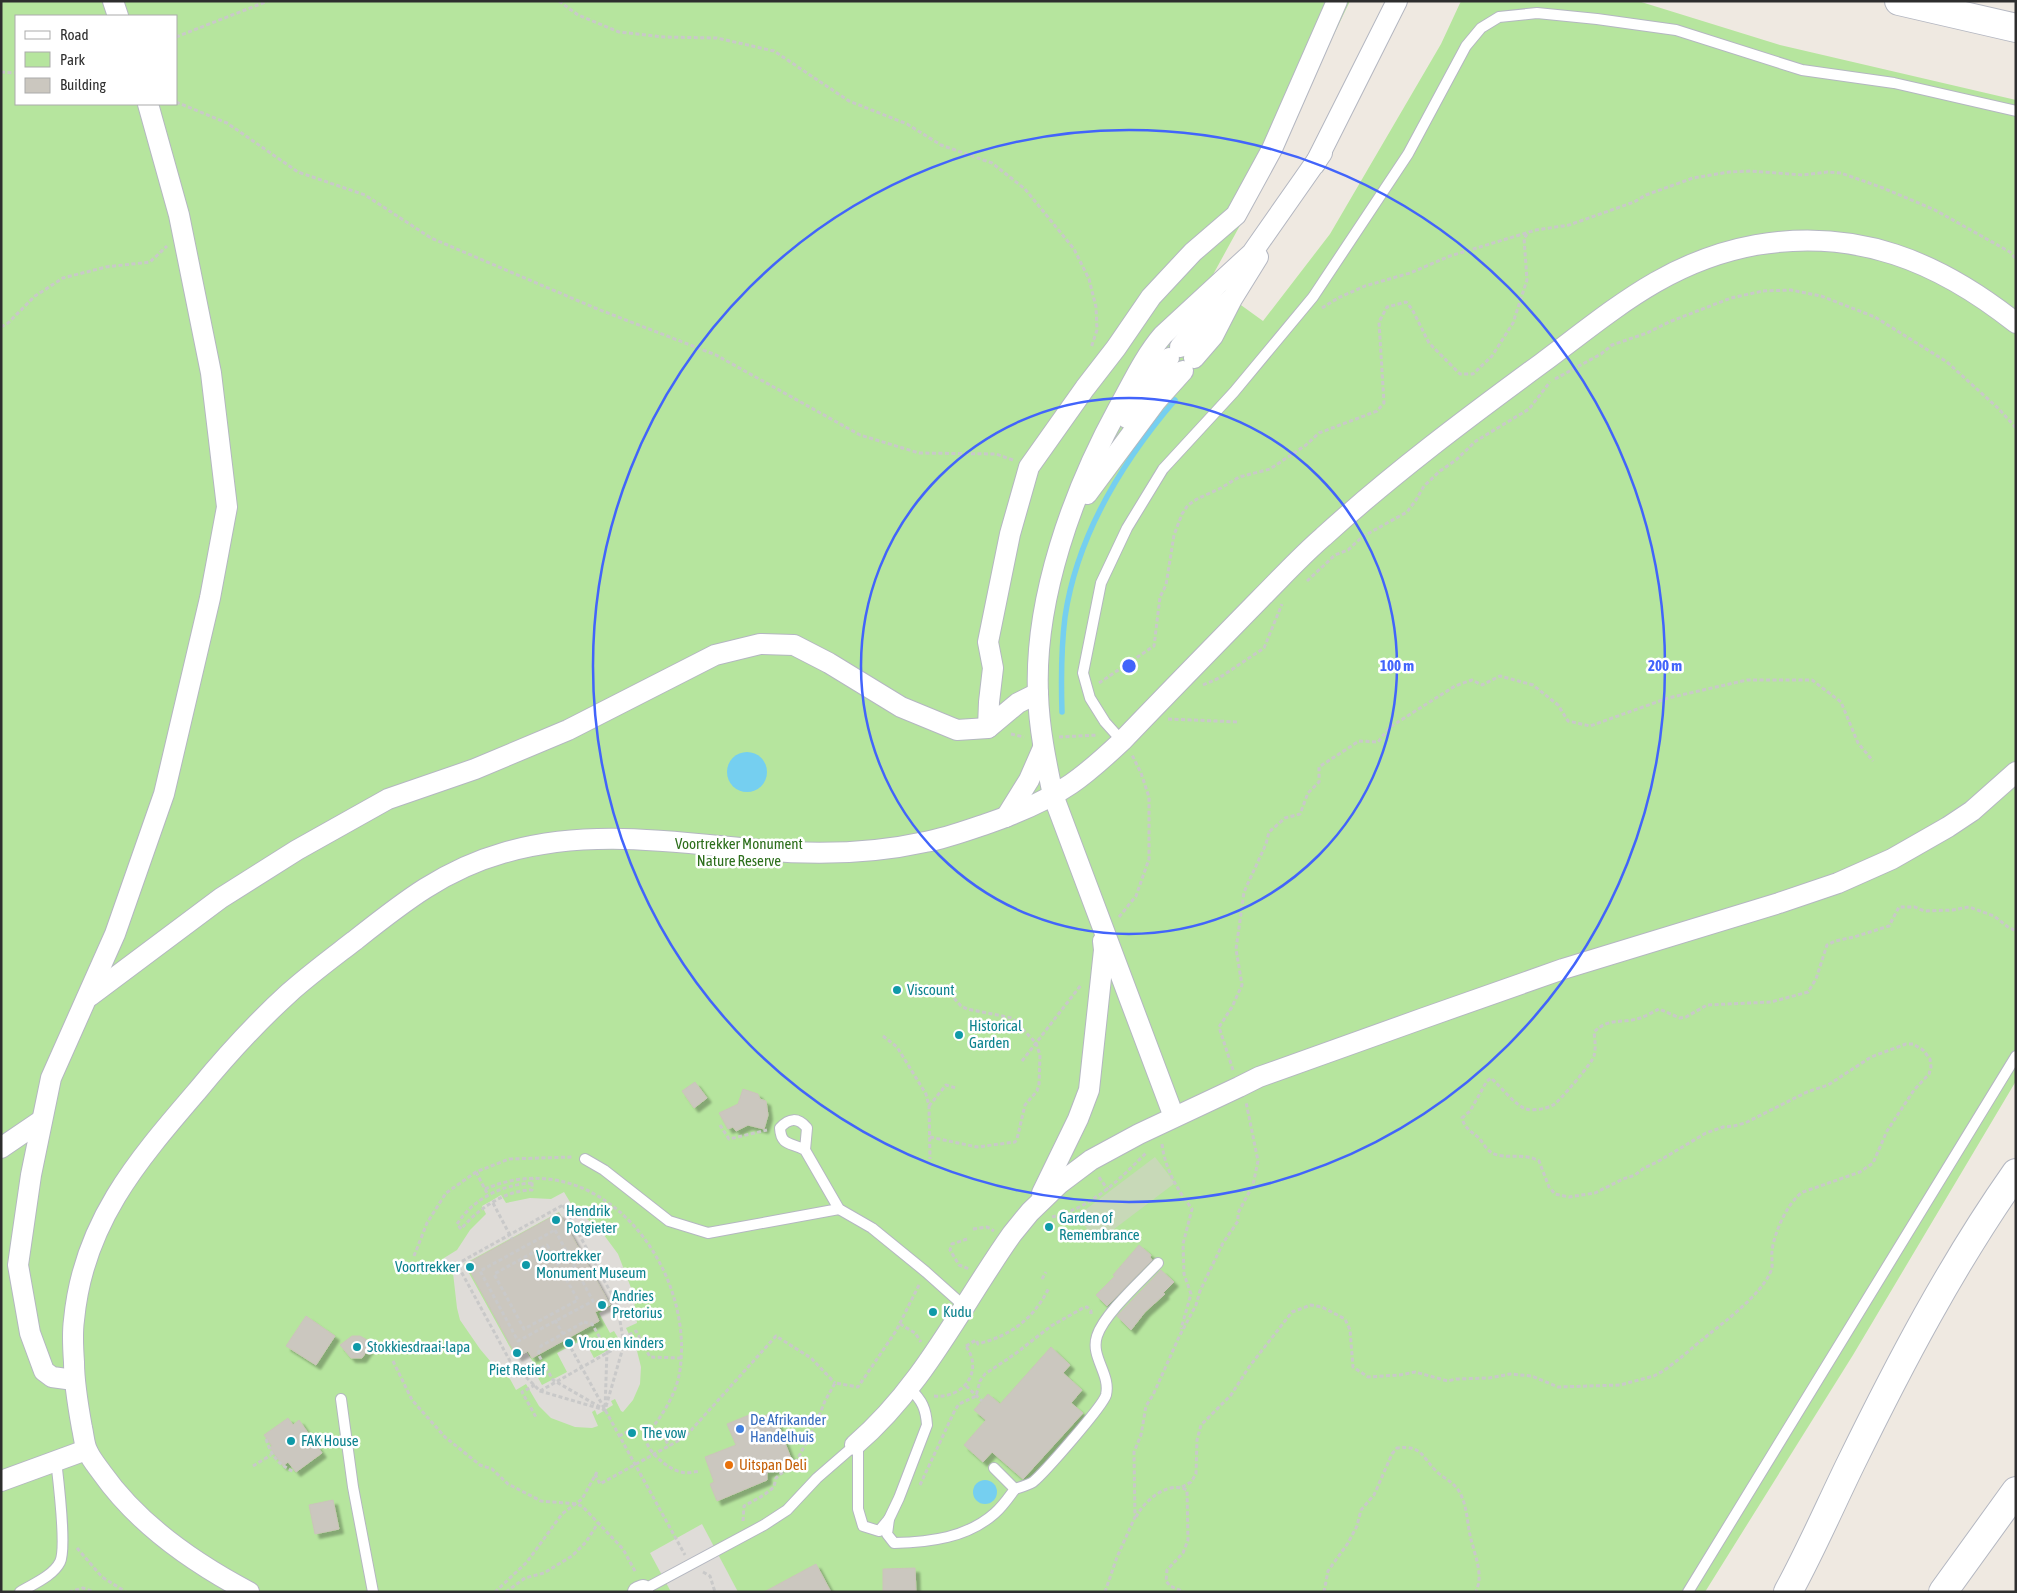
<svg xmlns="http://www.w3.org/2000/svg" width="2017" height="1593" viewBox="0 0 2017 1593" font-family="'Asap Condensed',sans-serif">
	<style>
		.green { fill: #b6e59e; fill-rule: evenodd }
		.cemetery { fill: #c8d9b8 }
		.plaza { fill: #dfdcd8; fill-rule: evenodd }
		.water { fill: #75cff0 }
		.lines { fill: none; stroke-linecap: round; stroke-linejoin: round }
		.stream { stroke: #75cff0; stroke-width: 5.5 }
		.building { fill: #cbc7bf; stroke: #cbc5ba; filter: url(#shadow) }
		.service-casing { stroke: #b4b7c1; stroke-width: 12 }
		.minor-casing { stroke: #b4b7c1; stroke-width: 22 }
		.secondary-casing { stroke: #b4b7c1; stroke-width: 30 }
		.path { stroke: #c9c9c9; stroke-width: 3; stroke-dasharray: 4 2.5; stroke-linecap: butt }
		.service { stroke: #fff; stroke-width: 10 }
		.minor { stroke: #fff; stroke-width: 20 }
		.secondary { stroke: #fff; stroke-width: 28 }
		.ring { fill: none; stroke: #4264fb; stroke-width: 2.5 }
		.culture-dot { fill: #0f9aa8; stroke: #fff; stroke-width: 2 }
		.shop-dot { fill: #3f7fe0; stroke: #fff; stroke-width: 2 }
		.food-dot { fill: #e8710a; stroke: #fff; stroke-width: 2 }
		.labels { text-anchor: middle; stroke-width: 5; stroke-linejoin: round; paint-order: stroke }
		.park-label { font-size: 15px; fill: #2c6e1b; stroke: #fff }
		.culture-label { font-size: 15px; fill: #0d838f; stroke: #fff; text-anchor: start }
		.shop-label { font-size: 15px; fill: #366cbe; stroke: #fff; text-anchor: start }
		.food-label { font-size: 15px; fill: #c56008; stroke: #fff; text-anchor: start }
		.centre { fill: #4264fb; stroke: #fff; stroke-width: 2.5 }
		.ring-label { font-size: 15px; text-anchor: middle; font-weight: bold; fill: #4264fb; stroke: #fff; stroke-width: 5; stroke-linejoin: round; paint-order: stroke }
	</style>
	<defs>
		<filter id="shadow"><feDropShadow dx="4.5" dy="4.5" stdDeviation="1" flood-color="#0004"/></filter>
	</defs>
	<rect width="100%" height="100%" fill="#efe9e1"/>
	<path class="green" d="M 1,1 L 1350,1 L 1255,198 L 1209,282 L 1263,321 L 1330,234 L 1441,44 L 1461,1 L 1638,1 L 1780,45 L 2016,100 L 2016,1081 L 1853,1355 L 1705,1592 L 1,1592 ZM 16,16 L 176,16 L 176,104 L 16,104 Z"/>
	<polygon class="cemetery" points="1155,1157 1175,1183 1097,1242 1077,1216"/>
	<g class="plaza">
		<path d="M 564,1192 L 573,1207 L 601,1231 L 618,1254 L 633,1293 L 637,1323 L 626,1328 L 637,1351 L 641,1367 L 640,1384 L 633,1400 L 623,1412 L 621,1411 L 615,1399 L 611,1401 L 613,1405 L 597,1415 L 595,1410 L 592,1412 L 598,1426 L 592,1428 L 575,1427 L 551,1418 L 539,1406 L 526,1384 L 516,1390 L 510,1379 L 496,1368 L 480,1349 L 460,1320 L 457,1308 L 453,1273 L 444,1258 L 457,1250 L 470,1230 L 486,1214 L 482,1206 L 491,1201 L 501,1195 L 506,1203 L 530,1198 L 551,1199 ZM 559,1212 L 611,1306 L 599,1313 L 610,1333 L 614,1331 L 621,1343 L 594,1358 L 584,1339 L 557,1353 L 567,1372 L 542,1385 L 536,1374 L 539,1372 L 527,1352 L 516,1358 L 464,1264 Z"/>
		<polygon points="702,1524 738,1592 671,1592 650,1553"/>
	</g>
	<g class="water">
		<circle cx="747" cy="772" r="20"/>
		<circle cx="985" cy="1492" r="12"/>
	</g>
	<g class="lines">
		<path class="stream" d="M 1062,712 C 1061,681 1061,649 1065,617 C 1077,535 1122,462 1175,400"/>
	</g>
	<g class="building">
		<polygon points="695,1082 707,1098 694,1108 682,1091"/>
		<polygon points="743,1089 758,1094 760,1099 766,1101 768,1115 764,1129 748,1125 736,1131 733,1127 728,1129 719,1113 738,1104"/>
		<polygon points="559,1213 610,1305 595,1312 599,1321 532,1358 528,1351 517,1357 466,1264"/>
		<polygon points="1139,1245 1151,1255 1150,1257 1152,1260 1107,1306 1096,1295 1115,1276 1113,1275"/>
		<polygon points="1161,1270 1174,1282 1163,1293 1165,1294 1145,1312 1131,1330 1117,1316"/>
		<polygon points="306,1316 335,1336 316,1365 286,1346"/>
		<polygon points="352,1336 360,1336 367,1340 369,1348 362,1358 351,1358 340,1345"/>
		<polygon points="1051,1347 1070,1365 1063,1373 1082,1390 1071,1403 1083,1413 1023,1479 992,1452 983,1462 964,1445 986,1420 974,1410 988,1394 1000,1404"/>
		<polygon points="773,1412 792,1461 767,1473 767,1480 717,1501 710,1484 714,1482 705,1457 736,1445 727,1424 749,1415 751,1422"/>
		<polygon points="288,1418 293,1425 299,1420 322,1453 296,1472 288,1462 283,1466 270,1448 272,1446 264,1435"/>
		<polygon points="333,1500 339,1529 315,1534 309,1505"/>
		<polygon points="816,1564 831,1592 764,1592"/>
		<polygon points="915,1568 916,1592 883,1592 883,1569"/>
	</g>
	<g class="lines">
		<defs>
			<g id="service">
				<polyline points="1122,741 1105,722 1090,698 1083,673 1101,583 1127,528 1163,469 1234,392 1313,297 1408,154 1466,46 1481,28 1499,17 1537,13 1597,19 1676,30 1802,70 1894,83 2016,111"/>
				<path d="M 805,1150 L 807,1128 C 798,1117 789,1118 780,1128 C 781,1147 792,1142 805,1150 L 839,1209 L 872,1228 L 926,1272 L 964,1306"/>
				<polyline points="585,1159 604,1170 669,1221 708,1233 839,1209"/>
				<path d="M 910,1389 C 922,1400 926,1409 927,1425 L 899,1498 L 889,1519 L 887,1534 L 894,1543 C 930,1542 967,1538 995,1513 C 1003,1506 1009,1497 1015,1489"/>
				<polyline points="341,1399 353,1487 373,1592"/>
				<path d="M 994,1468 L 1015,1489 C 1021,1487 1028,1485 1033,1482 C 1044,1473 1103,1406 1106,1395 C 1111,1374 1090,1357 1097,1336 C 1104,1314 1141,1281 1158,1263"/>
				<polyline points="643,1590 764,1525 787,1510 817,1478 855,1445 858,1451 858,1509 863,1526 879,1531 889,1519"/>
				<path d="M 20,1592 C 33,1584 53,1576 60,1562 C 67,1548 58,1478 56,1460"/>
				<polyline points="1688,1592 2016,1056"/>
			</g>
			<g id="minor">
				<polyline points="113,1 118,16"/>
				<polyline points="1315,164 1397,1"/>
				<polyline points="1180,347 1197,327 1230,300"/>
				<polyline points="1194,358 1213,336 1232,299 1258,257"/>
				<polyline points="1127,418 1169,358"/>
				<polyline points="1087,494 1156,401 1183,371"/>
				<polyline points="988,728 989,702 993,668 988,642 1010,534 1029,467 1085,388 1116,348 1151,297 1193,252 1236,215 1272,149 1337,1"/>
				<polyline points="1006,817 1029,780 1043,748"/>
				<polyline points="90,996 221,898 297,850 388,799 475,769 568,730 715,655 760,644 794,645 829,663 901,707 957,730 988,728 1018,703 1038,693"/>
				<path d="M 1174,1117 L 1053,795 C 1046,762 1039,728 1038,694 C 1034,599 1073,491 1118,409 C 1132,384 1144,357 1163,335 L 1252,253 L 1322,153"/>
				<polyline points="1,1148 42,1120"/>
				<polyline points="1042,1193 1078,1119 1089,1090 1104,950 1103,941"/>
				<polyline points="74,1380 52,1377 44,1371 30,1333 18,1265 31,1175 51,1078 115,934 164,794 210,598 227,507 211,373 179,215 148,104"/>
				<path d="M 855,1445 C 923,1387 961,1306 1012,1234 L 1030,1212 L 1059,1184 L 1091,1160 L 1139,1134 L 1239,1087 L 1259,1077 L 1424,1018 L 1563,969 L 1779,903 L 1838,883 L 1892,859 L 1948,827 L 1972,811 L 2016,772"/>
				<polyline points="1,1481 86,1450"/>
				<path d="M 249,1592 C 194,1563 138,1524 102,1473 C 97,1466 91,1459 88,1452 C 84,1445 84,1436 82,1428 C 78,1406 74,1384 74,1362 C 73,1348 72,1334 74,1320 C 83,1223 137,1161 198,1090 C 226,1056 256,1023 289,993 C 309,975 332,958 354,941 C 402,903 443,870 503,853 C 588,828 673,842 759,850 C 814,855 871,854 925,842 C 947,838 968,830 989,823 C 1018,813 1046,801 1071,784 C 1090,771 1106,756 1122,741 C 1168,693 1214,646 1260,599 C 1281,578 1301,556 1323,537 C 1392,474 1467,418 1542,363 C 1612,311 1667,261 1756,245 C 1857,228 1938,261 2016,323"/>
				<polyline points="638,1592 643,1590"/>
			</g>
			<g id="secondary">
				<polyline points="1899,1 2016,28"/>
				<path d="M 1788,1592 C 1811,1550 1830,1506 1851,1463 C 1900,1363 1952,1264 2016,1173"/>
				<polyline points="1943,1592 2016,1491"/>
			</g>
		</defs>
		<use href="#service" class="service-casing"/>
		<use href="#minor" class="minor-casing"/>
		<use href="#secondary" class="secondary-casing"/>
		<g class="path">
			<polyline points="559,1 578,15 619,32 664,37 717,38 774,51 849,101 907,124 941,145 992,163 1025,189 1074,249 1089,279 1096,307 1097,330 1091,348"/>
			<polyline points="176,37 268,1"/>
			<polyline points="1,72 16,73"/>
			<polyline points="176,102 227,123 298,172 365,195 431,238 595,308 716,355 860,435 919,453 996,454 1013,460"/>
			<polyline points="1322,308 1338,298 1365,286 1410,273 1450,256 1536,230 1569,225 1634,202 1646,195 1693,178 1729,172 1751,171 1803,175 1827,172 1841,173 1883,188 1935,210 2010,252 2016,259"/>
			<polyline points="1,327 8,323 35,296 63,278 106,267 150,262 167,246"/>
			<polyline points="1555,379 1601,354 1612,345 1647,333 1669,322 1731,298 1763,291 1791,290 1821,296 1875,317 1947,362 1999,409 2016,428"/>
			<polyline points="1307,581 1335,555 1348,550 1362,537 1407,512 1416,500 1424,486 1440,471 1456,460 1476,441 1529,409 1550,382"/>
			<polyline points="1099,683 1154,646 1160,597 1166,585 1174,535 1182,514 1188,505 1197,499 1221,488 1239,477 1270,469 1306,445 1319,433 1377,411 1384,403 1379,322 1387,307 1406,302 1412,309 1429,343 1460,374 1473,374 1492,356 1513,323 1527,280 1524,238 1529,232"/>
			<polyline points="1203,685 1219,678 1264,648 1282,604"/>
			<polyline points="1168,719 1239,722"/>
			<polyline points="1011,734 1024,737"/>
			<polyline points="1059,737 1098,735"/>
			<polyline points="1119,917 1136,896 1149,859 1149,797 1141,773 1132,755"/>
			<polyline points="883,1036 897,1047 926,1094 929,1106 930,1159"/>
			<polyline points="1022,1061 1081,985"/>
			<polyline points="1233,1070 1219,1027 1232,1007 1242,985 1236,949 1244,892 1266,844 1269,832 1285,818 1300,814 1308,793 1319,782 1319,767 1359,741 1378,742 1390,727 1455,686 1472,680 1482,685 1500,676 1533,685 1558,705 1568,721 1590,726 1668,698 1747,680 1812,680 1841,702 1858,743 1873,761"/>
			<polyline points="929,1106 946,1085 956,1088"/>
			<polyline points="720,1125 729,1139 767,1130"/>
			<polyline points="930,1137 977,1147 1015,1142 1017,1139 1025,1105 1037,1091 1039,1084 1040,1055 1036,1043 1012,1018 967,1009 961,1006 954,998"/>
			<path d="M 1162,1144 C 1165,1169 1177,1189 1192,1209 L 1183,1244 L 1184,1274 L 1191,1294 L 1181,1329"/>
			<polyline points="476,1172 488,1195"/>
			<polyline points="1099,1177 1108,1190"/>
			<path d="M 532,1183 C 502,1185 474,1198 457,1224 L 461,1229 C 478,1209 505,1190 532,1190 L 532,1178"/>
			<path d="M 485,1189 C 597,1141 695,1264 680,1370 C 677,1390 667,1408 655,1424 C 651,1429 645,1434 646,1440 C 648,1452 669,1470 681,1472 C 686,1474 694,1472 700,1471"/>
			<polyline points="493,1203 512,1239"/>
			<polygon points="563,1205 617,1304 624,1344 605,1410 540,1391 510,1361 457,1264"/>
			<path d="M 1052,1217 C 1091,1208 1119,1180 1146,1153"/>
			<polyline points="973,1229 987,1227 994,1231"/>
			<polygon points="555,1230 593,1301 518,1341 480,1271"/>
			<polyline points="967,1239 952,1244 950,1250 959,1265 969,1269"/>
			<polygon points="547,1245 578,1300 524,1329 494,1274"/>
			<polyline points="414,1256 427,1223 446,1193 476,1172 509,1159 572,1157"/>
			<polyline points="1042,1279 1046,1272"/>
			<polyline points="555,1320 563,1334"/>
			<polygon points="584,1322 592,1324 607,1350 605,1410 553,1380 538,1354 541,1346"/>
			<polyline points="900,1324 915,1333 921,1342"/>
			<polyline points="623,1338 636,1331 650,1357 681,1358"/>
			<path d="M 966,1346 L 976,1340 L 978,1344 C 1012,1335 1033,1319 1049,1288"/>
			<polyline points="571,1348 685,1555"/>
			<polyline points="393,1361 412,1400 445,1437 480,1465 492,1469 508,1484 541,1501 577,1504 583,1507 623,1549 636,1573"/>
			<polyline points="535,1385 522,1392 536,1417"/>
			<polyline points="966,1386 982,1401"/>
			<polyline points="540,1391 623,1344"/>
			<path d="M 934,1396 C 963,1399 985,1371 965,1345"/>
			<polyline points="619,1436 629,1431"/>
			<polyline points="661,1438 664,1437 669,1446"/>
			<path d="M 266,1439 C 272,1457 277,1463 294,1472"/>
			<polyline points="253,1466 271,1455"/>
			<polyline points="595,1474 600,1484 685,1437 776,1336 811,1358 835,1383"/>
			<polyline points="920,1485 955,1410 959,1404 976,1396 980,1381 985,1374 1015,1354 1051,1326 1083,1308 1087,1307 1091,1311 1091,1316"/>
			<path d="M 1182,1487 L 1191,1482 L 1196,1474 L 1197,1440 L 1201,1425 L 1231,1395 L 1249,1367 L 1292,1312 L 1311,1305 L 1322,1307 L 1345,1319 L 1350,1330 L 1353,1367 L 1368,1377 L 1400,1375 L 1415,1372 L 1448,1381 L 1456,1379 L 1489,1378 L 1510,1374 L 1532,1376 L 1558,1387 L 1620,1385 L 1654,1376 L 1663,1371 C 1679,1360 1693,1347 1708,1335 C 1727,1320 1760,1295 1770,1273 C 1774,1266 1771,1258 1772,1251 C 1774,1233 1788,1201 1803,1192 L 1860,1172 L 1873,1163 L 1887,1131 L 1914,1090 L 1929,1074 L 1931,1067 L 1930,1059 L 1923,1050 L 1913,1044 L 1906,1044 L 1871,1057 L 1828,1085 L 1807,1092 L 1745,1123 L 1734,1126 L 1723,1127 L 1706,1133 L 1657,1162 L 1644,1168 L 1635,1175 L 1623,1179 L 1595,1193 L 1569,1197 L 1555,1194 L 1549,1187 L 1539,1161 C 1523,1152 1507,1160 1492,1153 C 1487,1150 1483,1143 1479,1138 C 1471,1131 1465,1129 1462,1118 L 1470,1111 L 1487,1081 L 1491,1078 C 1500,1086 1516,1106 1526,1109 C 1533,1111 1546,1109 1553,1105 C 1559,1102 1593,1062 1594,1056 C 1596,1048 1595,1040 1594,1032 C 1609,1017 1622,1024 1640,1018 C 1646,1016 1653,1012 1659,1009 L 1680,1018 L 1686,1017 L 1707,1005 L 1771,1002 L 1808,992 L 1816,979 L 1827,945 L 1835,941 L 1854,937 L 1889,926 L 1899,907 L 1915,907 L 1924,911 L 1953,910 L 1969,907 L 1994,916 L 2008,927 L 2016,931"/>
			<path d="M 1136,1517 C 1144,1501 1168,1480 1187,1490 L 1188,1540 L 1183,1553 L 1167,1570 L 1166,1581 L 1170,1586 L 1184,1592"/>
			<polyline points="743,1521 744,1506 764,1495 774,1487 776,1478 797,1460 815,1426 825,1401 835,1383 858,1387 896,1331 920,1283"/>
			<polyline points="77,1548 102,1577 126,1592"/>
			<polyline points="703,1572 710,1576 715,1592"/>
			<polyline points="69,1592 83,1588 94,1592"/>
			<polyline points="495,1592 527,1562 562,1514 582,1499 597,1472"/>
			<polyline points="506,1592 525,1578 544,1573 572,1556 586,1542 598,1523"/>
			<polyline points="1105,1592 1117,1557 1135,1517 1134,1452 1141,1435 1146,1406 1153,1395 1179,1337 1196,1305 1200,1291 1223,1243 1238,1221 1238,1213 1253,1185 1258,1161 1246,1102"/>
			<path d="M 1324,1592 L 1328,1571 L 1348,1543 L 1357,1526 L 1361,1510 L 1374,1495 L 1392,1454 L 1397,1448 C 1422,1445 1422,1457 1437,1472 C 1445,1479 1455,1483 1460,1493 C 1467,1506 1467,1521 1470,1535 C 1473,1549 1480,1565 1479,1580 C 1479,1584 1477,1588 1476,1592"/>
		</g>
		<use href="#service" class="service"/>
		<use href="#minor" class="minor"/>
		<use href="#secondary" class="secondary"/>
	</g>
	<g class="ring">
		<circle cx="1129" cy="666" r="268"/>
		<circle cx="1129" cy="666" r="536"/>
	</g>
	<g class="culture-dot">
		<circle cx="897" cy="990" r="5"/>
		<circle cx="959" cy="1035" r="5"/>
		<circle cx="556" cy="1220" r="5"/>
		<circle cx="1049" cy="1227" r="5"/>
		<circle cx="526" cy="1265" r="5"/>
		<circle cx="470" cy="1267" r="5"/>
		<circle cx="602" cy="1305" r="5"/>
		<circle cx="933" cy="1312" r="5"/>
		<circle cx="569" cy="1343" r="5"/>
		<circle cx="357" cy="1347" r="5"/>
		<circle cx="517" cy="1353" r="5"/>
		<circle cx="632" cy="1433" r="5"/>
		<circle cx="291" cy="1441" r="5"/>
	</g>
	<circle class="shop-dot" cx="740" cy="1429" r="5"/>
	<circle class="food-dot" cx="729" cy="1465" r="5"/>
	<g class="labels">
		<g class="park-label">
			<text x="739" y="849">Voortrekker Monument<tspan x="739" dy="17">Nature Reserve</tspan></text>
		</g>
		<g class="culture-label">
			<text x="907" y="995">Viscount</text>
			<text x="969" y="1031">Historical<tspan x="969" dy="17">Garden</tspan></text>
			<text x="566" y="1216">Hendrik<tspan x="566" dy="17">Potgieter</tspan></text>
			<text x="1059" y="1223">Garden of<tspan x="1059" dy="17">Remembrance</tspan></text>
			<text x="536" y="1261">Voortrekker<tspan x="536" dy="17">Monument Museum</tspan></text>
			<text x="460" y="1272" text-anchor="end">Voortrekker</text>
			<text x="612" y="1301">Andries<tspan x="612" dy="17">Pretorius</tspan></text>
			<text x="943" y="1317">Kudu</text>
			<text x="579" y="1348">Vrou en kinders</text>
			<text x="367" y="1352">Stokkiesdraai-lapa</text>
			<text x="517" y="1375" text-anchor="middle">Piet Retief</text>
			<text x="642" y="1438">The vow</text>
			<text x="301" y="1446">FAK House</text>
		</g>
		<g class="shop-label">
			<text x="750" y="1425">De Afrikander<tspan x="750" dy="17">Handelhuis</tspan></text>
		</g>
		<g class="food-label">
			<text x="739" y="1470">Uitspan Deli</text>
		</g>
	</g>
	<circle cx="1129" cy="666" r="8" class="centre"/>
	<g class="ring-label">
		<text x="1397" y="671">100 m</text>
		<text x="1665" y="671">200 m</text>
	</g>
	<rect width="2017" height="1593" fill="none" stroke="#2e2e2e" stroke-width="5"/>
	<rect x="15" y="15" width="162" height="90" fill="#ffffff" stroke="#ababab"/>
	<rect x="25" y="31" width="25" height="8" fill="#ffffff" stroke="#ababab"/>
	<text x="60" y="40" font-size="15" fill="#2e2e2e">Road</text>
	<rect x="25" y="52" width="25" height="15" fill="#b6e59e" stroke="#ababab"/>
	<text x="60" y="65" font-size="15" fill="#2e2e2e">Park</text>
	<rect x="25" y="78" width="25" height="15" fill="#cbc7bf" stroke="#ababab"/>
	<text x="60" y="90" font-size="15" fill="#2e2e2e">Building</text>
</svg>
